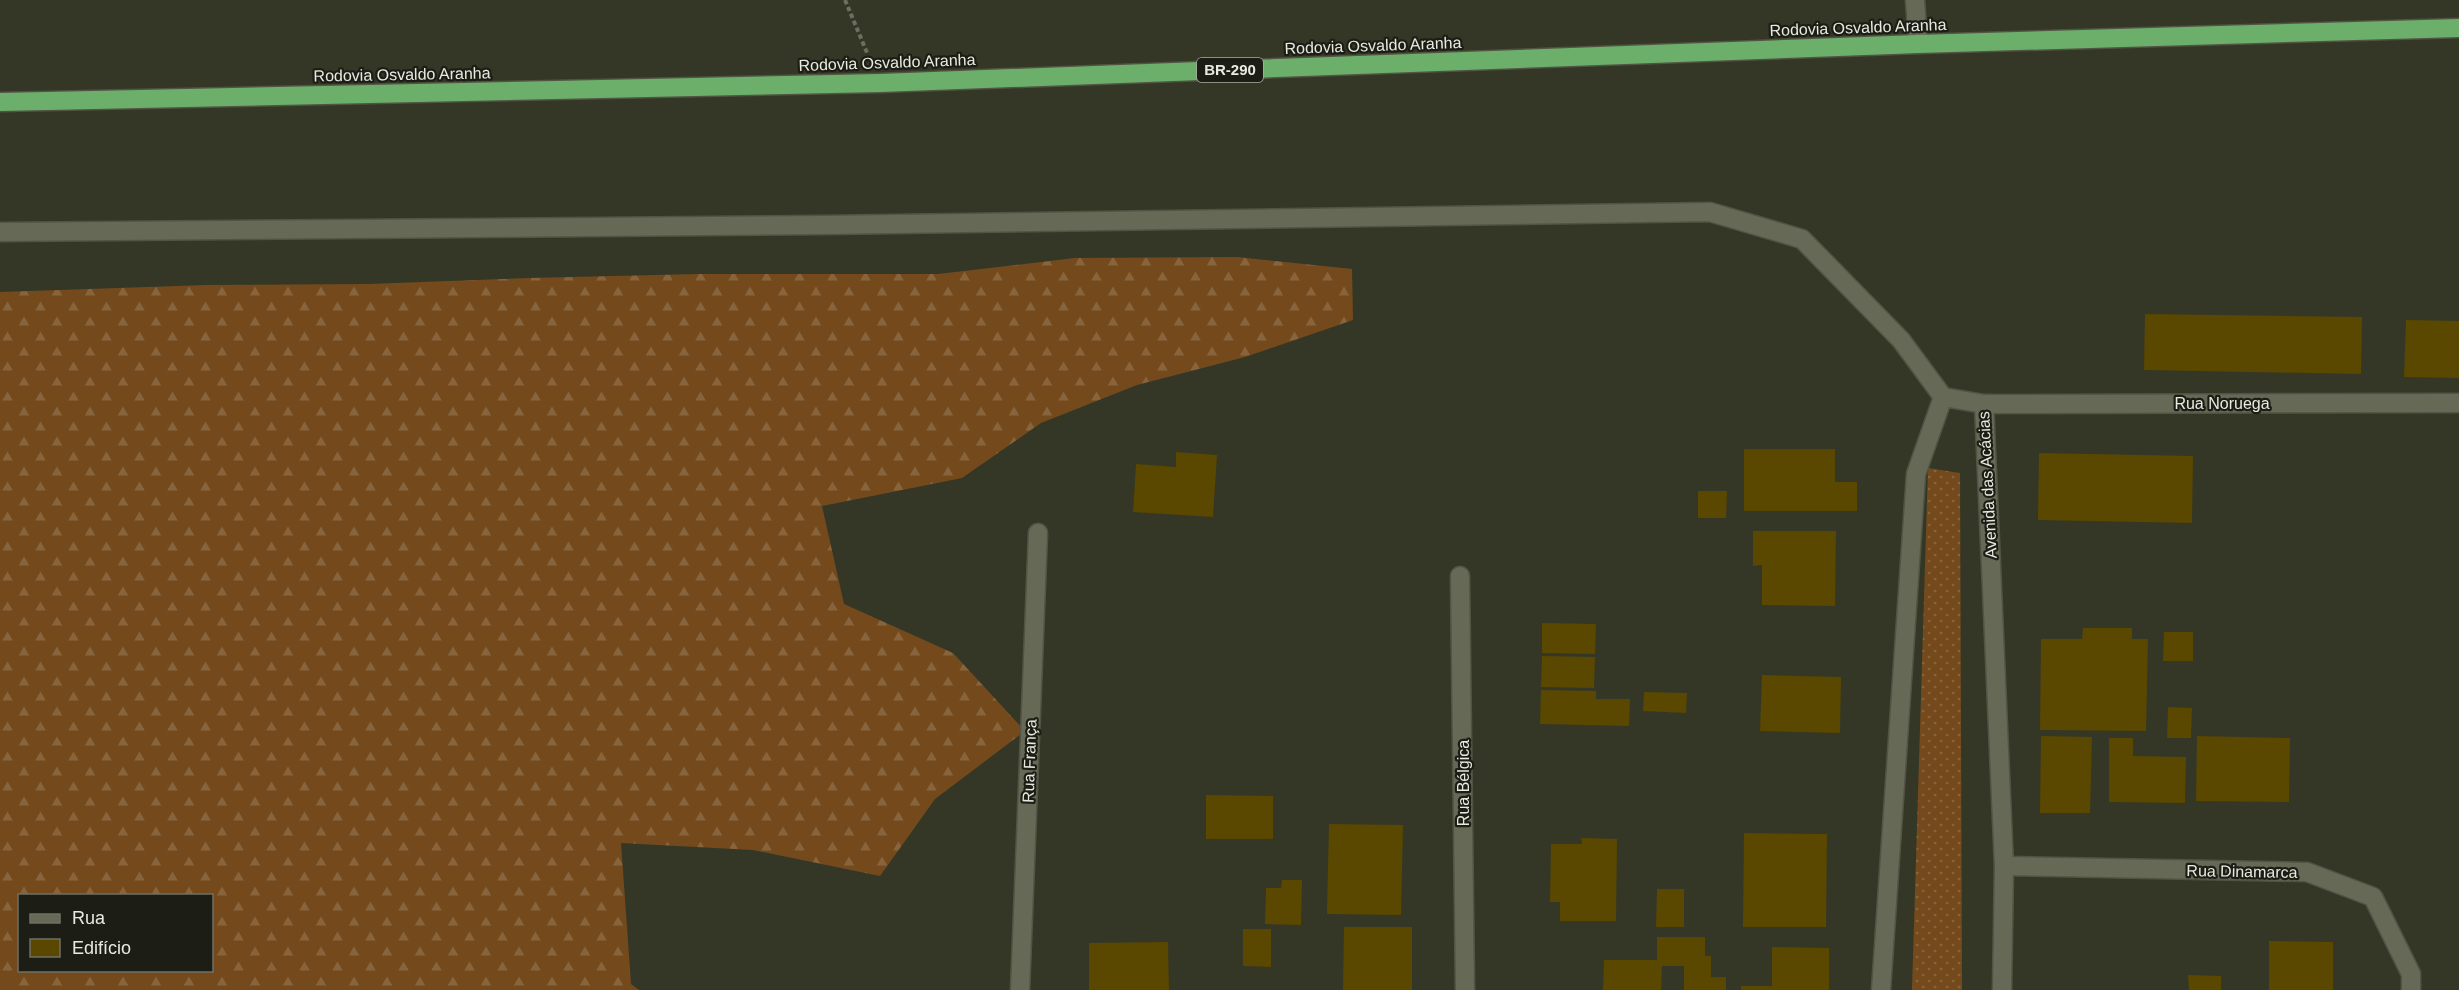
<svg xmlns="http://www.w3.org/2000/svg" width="2459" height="990" viewBox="0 0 2459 990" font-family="Helvetica,sans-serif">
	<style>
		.grass { fill: url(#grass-dots) }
		.forest { fill: url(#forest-firs); fill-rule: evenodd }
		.building { fill: #5a4700 }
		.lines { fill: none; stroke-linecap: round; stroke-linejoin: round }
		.lane-casing { stroke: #515444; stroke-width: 21 }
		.street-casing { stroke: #515444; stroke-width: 21 }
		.secondary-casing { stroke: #515444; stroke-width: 21 }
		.highway-casing { stroke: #515444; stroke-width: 21 }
		.path { stroke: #6c6f5f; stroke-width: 4; stroke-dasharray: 4.5 3; stroke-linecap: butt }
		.lane { stroke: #656956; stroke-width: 18 }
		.street { stroke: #656956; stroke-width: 18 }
		.secondary { stroke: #656956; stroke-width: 18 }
		.highway { stroke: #6caf6a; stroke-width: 18 }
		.labels { text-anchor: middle; stroke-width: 4.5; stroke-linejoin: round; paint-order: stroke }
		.shield { fill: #1c1e16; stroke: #abada3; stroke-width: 1.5 }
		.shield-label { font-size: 15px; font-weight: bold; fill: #e8eadf }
		.street-label { font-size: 16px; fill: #e8eadf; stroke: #1c1e16 }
	</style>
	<defs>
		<pattern id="grass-dots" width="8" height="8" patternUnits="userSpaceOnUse" patternTransform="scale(1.5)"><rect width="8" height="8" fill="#744a1d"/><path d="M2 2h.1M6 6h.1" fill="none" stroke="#88643d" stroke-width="1.8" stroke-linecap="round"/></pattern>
		<pattern id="forest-firs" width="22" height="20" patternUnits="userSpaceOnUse" patternTransform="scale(1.5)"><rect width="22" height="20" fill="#744a1d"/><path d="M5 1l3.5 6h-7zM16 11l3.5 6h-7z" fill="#88643d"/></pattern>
	</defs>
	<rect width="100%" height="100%" fill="#343726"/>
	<polygon class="grass" points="1928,468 1960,473 1962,990 1912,990"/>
	<path class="forest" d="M 1237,257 L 1352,269 L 1353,320 L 1245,357 L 1137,385 L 1041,423 L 962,478 L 822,506 L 844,604 L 953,653 L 1025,731 L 935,799 L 880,876 L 753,850 L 621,843 L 631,984 L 639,990 L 0,990 L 0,292 L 207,285 L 369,284 L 530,278 L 698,274 L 938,274 L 1075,258 ZM 20,896 L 212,896 L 212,970 L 20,970 Z"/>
	<g class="building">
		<polygon points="2145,314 2362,317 2361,374 2144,370"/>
		<polygon points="2406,320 2459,321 2459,378 2404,377"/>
		<polygon points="1744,449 1835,449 1835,482 1857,482 1857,511 1744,511"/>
		<polygon points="1176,452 1217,455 1213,517 1133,512 1136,464 1176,467"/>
		<polygon points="2039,453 2193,456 2192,523 2038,520"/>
		<polygon points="1698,491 1727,491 1726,518 1698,518"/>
		<polygon points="1753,531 1836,531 1835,606 1762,605 1762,565 1753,566"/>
		<polygon points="1542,623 1596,624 1595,654 1542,653"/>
		<polygon points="2083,628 2132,628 2132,639 2148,639 2146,731 2040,730 2041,639 2082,639"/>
		<polygon points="2164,632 2193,632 2193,661 2163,661"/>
		<polygon points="1542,656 1595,657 1594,688 1541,687"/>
		<polygon points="1762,675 1841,677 1840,733 1760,731"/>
		<polygon points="1541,690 1596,691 1596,699 1630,699 1629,726 1540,724"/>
		<polygon points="1644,692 1687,693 1686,713 1643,711"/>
		<polygon points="2168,707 2192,708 2191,738 2167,738"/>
		<polygon points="2041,736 2092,737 2090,813 2040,813"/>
		<polygon points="2197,736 2290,738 2289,802 2196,801"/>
		<polygon points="2109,738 2133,738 2133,756 2186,757 2185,803 2109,802"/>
		<polygon points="1206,795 1273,796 1273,839 1206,839"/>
		<polygon points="1329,824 1403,825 1401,915 1327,914"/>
		<polygon points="1744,833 1827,834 1826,927 1743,927"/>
		<polygon points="1581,838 1617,839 1616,921 1560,921 1560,902 1550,902 1551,844 1582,844"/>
		<polygon points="1282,880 1302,880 1301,925 1265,924 1266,888 1281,888"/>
		<polygon points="1657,889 1684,889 1684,927 1656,927"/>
		<polygon points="1344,927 1412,927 1412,990 1343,990"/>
		<polygon points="1243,929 1271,929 1271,967 1243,966"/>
		<polygon points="1657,937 1705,937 1705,956 1711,956 1711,977 1726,977 1726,990 1684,990 1684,966 1662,966 1661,990 1603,990 1604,960 1657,960"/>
		<polygon points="2269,941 2333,942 2333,990 2269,990"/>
		<polygon points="1168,942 1169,990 1089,990 1089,943"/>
		<polygon points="1772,947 1829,948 1829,990 1741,990 1741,986 1772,986"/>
		<polygon points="2188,975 2221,976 2221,990 2189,990"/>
	</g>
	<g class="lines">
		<defs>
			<polyline id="lane" points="1915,0 1918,44"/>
			<g id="street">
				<polyline points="1984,404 2459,403"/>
				<polyline points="1460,576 1465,990"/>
				<polyline points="2004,866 2307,872 2373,897 2411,974 2411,990"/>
				<polyline points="1020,990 1038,533"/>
			</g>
			<g id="secondary">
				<polyline points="0,232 823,225 1710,212 1802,239 1901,340 1943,397"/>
				<polyline points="1881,990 1916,474 1943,397 1984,404 2004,866 2002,990"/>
			</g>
			<polyline id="highway" points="0,102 880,83 1918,44 2459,28"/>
		</defs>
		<use href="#lane" class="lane-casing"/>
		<use href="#street" class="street-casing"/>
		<use href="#secondary" class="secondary-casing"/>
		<use href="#highway" class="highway-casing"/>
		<polyline class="path" points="845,0 868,55"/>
		<use href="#lane" class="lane"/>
		<use href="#street" class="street"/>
		<use href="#secondary" class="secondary"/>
		<use href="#highway" class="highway"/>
	</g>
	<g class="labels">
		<rect class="shield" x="1197" y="58" width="66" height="24" rx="4.5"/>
		<g class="shield-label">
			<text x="1230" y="75">BR-290</text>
		</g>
		<g class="street-label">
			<text transform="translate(1858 27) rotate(-2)" y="6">Rodovia Osvaldo Aranha</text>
			<text transform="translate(1373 45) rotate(-2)" y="6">Rodovia Osvaldo Aranha</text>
			<text transform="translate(887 62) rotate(-2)" y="6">Rodovia Osvaldo Aranha</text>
			<text transform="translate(402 74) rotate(-1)" y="6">Rodovia Osvaldo Aranha</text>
			<text x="2222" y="409">Rua Noruega</text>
			<text transform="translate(1987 485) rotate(-93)" y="6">Avenida das Acácias</text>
			<text transform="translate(1029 761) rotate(-88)" y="6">Rua França</text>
			<text transform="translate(1463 783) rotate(-90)" y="6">Rua Bélgica</text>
			<text transform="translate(2242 871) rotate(1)" y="6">Rua Dinamarca</text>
		</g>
	</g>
	<rect x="18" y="894" width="195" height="78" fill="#1c1e16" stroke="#6e7066" stroke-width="1.5"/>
	<rect x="30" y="914" width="30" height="9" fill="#656956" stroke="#6e7066" stroke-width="1.5"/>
	<text x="72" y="924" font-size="18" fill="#e8eadf">Rua</text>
	<rect x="30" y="939" width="30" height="18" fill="#5a4700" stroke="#6e7066" stroke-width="1.5"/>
	<text x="72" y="954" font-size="18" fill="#e8eadf">Edifício</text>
</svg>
